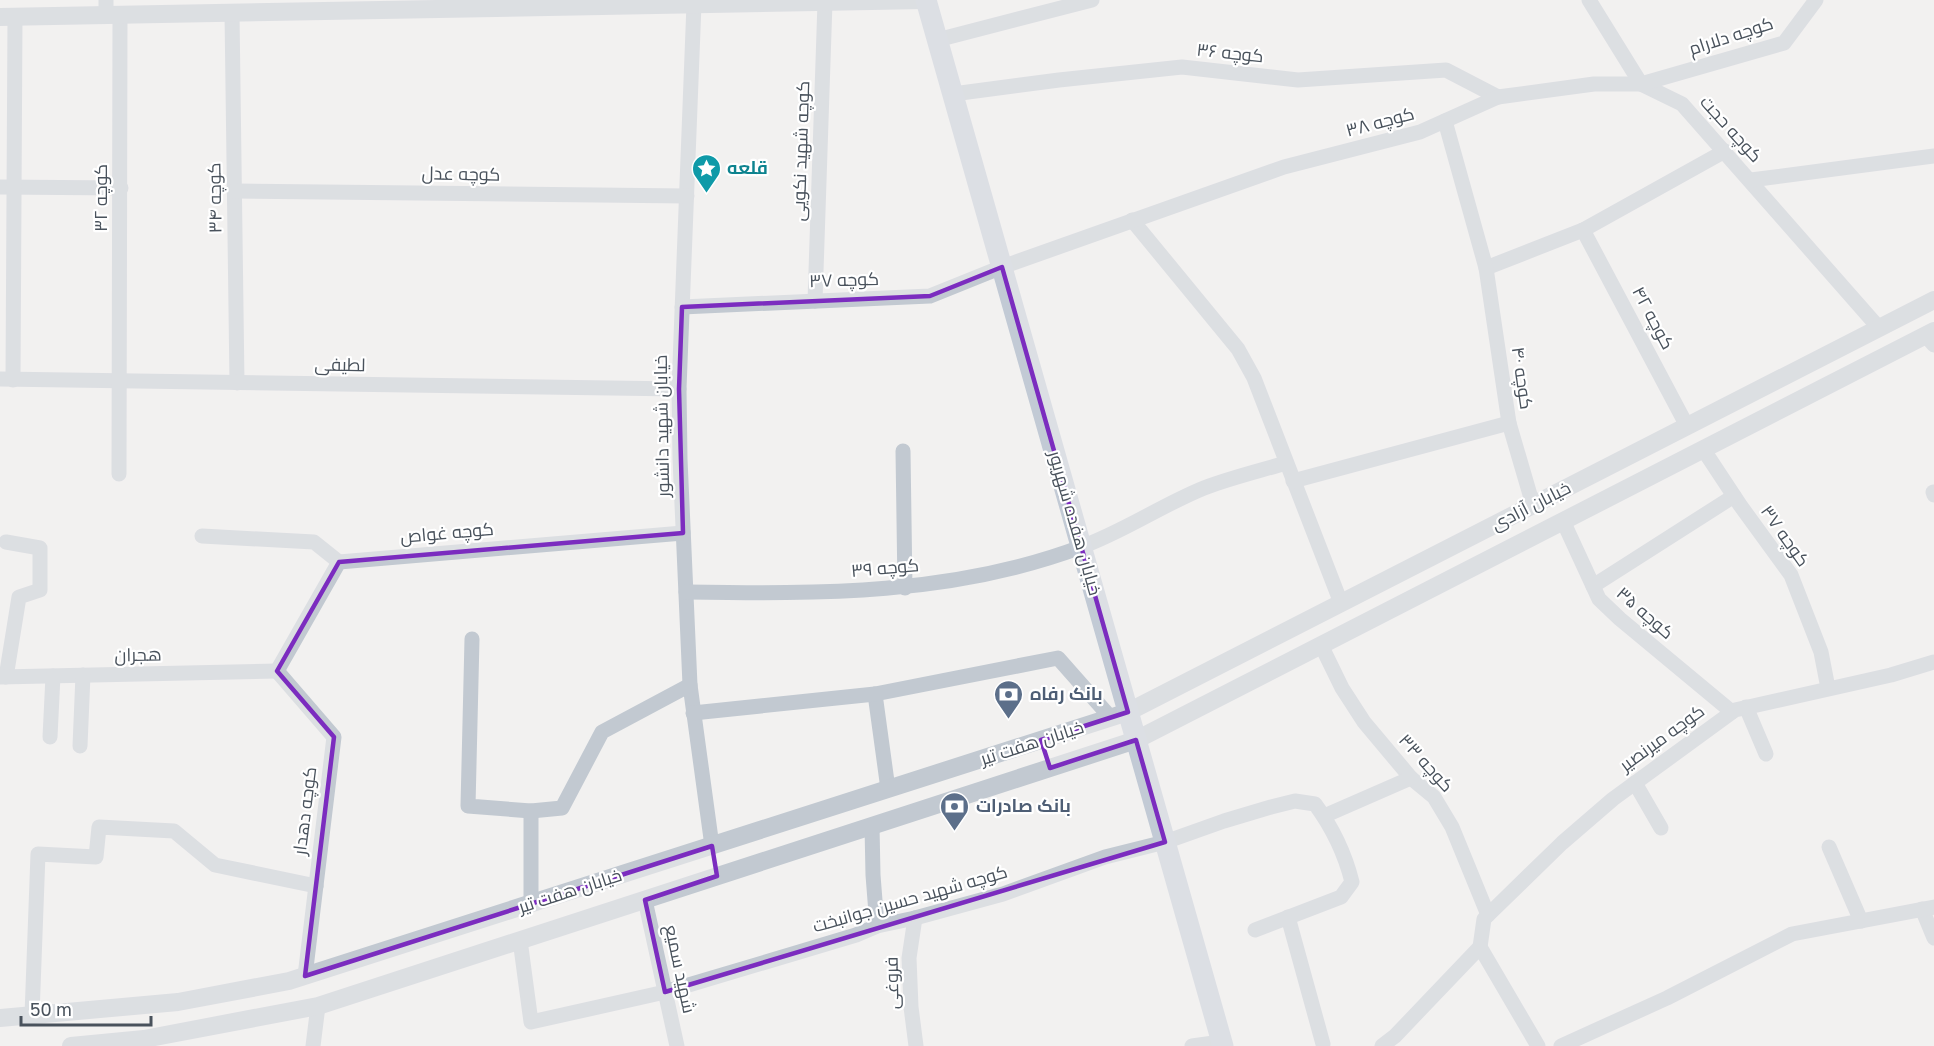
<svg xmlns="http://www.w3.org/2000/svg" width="1934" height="1046" viewBox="0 0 1934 1046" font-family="'Golos Text',Cairo,sans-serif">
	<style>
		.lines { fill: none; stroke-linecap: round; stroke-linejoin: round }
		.minor { stroke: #c2c9d1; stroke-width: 15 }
		.tertiary { stroke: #c2c9d1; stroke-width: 18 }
		.secondary { stroke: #c2cad5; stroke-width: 21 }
		.marked { fill: none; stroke: #7b2cbf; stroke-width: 4.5; stroke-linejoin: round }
		.labels { text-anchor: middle; stroke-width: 4.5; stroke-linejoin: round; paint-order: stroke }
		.street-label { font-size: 18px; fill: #49525c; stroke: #fff }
		.culture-label { font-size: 18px; font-weight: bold; fill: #0d838f; stroke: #fff; text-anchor: start }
		.service-label { font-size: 18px; font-weight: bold; fill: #4e5e75; stroke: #fff; text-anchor: start }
	</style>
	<rect width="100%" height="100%" fill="#f2f1f0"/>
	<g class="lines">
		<g class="minor">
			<polyline points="106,0 106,15"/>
			<polyline points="1589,0 1641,84 1682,104 1879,328"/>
			<polyline points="694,4 679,389 680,459 690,685 712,846"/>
			<polyline points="232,13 237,383"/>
			<polyline points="937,40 1092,0"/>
			<polyline points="953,94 1059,80 1182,67 1298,80 1446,70 1498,97"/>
			<polyline points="1751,180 1934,156"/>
			<polyline points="0,187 121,188"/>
			<polyline points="235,191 687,196"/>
			<polyline points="1132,220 1238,349 1254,378 1341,603"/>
			<polyline points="1583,230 1687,426"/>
			<polyline points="1486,268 1583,230 1725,151"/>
			<polyline points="815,301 825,2"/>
			<polyline points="682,307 930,296 1002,267 1284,167 1420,132 1498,97 1594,84 1641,84 1784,43 1816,0"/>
			<polyline points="1926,336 1934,345"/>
			<polyline points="0,379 679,389"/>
			<polyline points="13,380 15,17"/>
			<polyline points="1509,423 1533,505"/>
			<polyline points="1703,449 1740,505 1791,575 1821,652 1828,688"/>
			<polyline points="903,451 905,588"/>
			<polyline points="119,474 120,15"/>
			<polyline points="1293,481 1509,423 1486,268 1445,121"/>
			<polyline points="1933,492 1934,495"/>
			<polyline points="1563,521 1599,599 1620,619 1732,712"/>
			<polyline points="202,536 314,542 339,562"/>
			<polyline points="6,542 40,548 40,590 19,597 6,677"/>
			<polyline points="1593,586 1734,496"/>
			<path d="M 686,592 C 820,594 953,595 1081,547 C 1123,532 1162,505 1204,488 C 1230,478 1259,471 1286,463"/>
			<polyline points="472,639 468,806 531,811 562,808 602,732 690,685"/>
			<polyline points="1321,645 1342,688 1364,722 1411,778 1434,797 1452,827 1488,915"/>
			<polyline points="277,671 339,562 683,533"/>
			<polyline points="277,671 334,737 305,976"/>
			<polyline points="0,677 277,671"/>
			<polyline points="875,694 888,789"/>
			<polyline points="1746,707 1766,754"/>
			<polyline points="693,713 875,694 1058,658 1111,718"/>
			<polyline points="50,737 53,676"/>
			<polyline points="80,746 83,675"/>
			<polyline points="1635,783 1661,828"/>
			<polyline points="531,811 531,904"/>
			<polyline points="1324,816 1411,778"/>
			<polyline points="872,826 873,875 877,926"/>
			<polyline points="1829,847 1861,921"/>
			<polyline points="645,900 677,1046"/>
			<polyline points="1922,909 1934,938"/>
			<polyline points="1288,917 1323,1044"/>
			<polyline points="915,918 909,958 911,1007 916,1046"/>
			<path d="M 520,940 L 531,1022 L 665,992 L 856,935 L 877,926 L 915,918 L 1003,894 L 1105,857 L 1165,842 L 1224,821 L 1271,807 L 1295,801 L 1315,804 C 1332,827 1345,854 1352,882 L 1341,897 L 1255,930"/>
			<polyline points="1480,947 1484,919 1562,843 1613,799 1735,710 1891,675 1934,662"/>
			<polyline points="32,1015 38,854 96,857 99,827 174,831 215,865 316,886"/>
			<polyline points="313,1046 318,1006"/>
			<polyline points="1192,1046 1221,1042"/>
			<polyline points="1382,1046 1395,1036 1480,947 1538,1046"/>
			<polyline points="1561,1046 1667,998 1792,934 1934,907"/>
		</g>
		<g class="tertiary">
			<polyline points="0,17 926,0"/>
			<polyline points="0,1018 178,1002 289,981 1128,712 1934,300"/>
			<polyline points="71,1046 144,1039 318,1006 1136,740 1934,331"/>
		</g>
		<polyline class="secondary" points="926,0 1223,1046"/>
	</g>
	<path d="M0 0H1934V1046H0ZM 1002,267 L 1128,712 L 1041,740 L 1050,768 L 1136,740 L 1165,842 L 665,992 L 645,900 L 717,876 L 712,846 L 305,976 L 334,737 L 277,671 L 339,562 L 683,533 L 679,389 L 682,307 L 930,296 Z" fill="#f2f1f0" fill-opacity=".55" fill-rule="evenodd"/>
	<path class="marked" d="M 1002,267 L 1128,712 L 1041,740 L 1050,768 L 1136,740 L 1165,842 L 665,992 L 645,900 L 717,876 L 712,846 L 305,976 L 334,737 L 277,671 L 339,562 L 683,533 L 679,389 L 682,307 L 930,296 Z"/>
	<defs>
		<symbol id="sight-pin" viewBox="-11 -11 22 30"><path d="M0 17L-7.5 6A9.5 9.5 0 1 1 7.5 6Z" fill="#0f9aa8" stroke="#fff"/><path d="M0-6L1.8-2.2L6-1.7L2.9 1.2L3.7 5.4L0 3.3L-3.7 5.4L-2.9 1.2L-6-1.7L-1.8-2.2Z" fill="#fff"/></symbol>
		<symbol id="bank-pin" viewBox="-11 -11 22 30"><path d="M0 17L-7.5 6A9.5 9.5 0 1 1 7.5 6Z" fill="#5c6f8a" stroke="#fff"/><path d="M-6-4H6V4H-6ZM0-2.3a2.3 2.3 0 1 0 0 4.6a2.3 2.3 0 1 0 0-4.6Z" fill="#fff"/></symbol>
	</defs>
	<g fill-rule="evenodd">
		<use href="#sight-pin" x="690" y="152" width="33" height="45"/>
		<use href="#bank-pin" x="992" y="678" width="33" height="45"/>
		<use href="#bank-pin" x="938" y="790" width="33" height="45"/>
	</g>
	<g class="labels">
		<g class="street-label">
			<text transform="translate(1731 36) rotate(-18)" y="6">کوچه دلارام</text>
			<text transform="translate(1230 53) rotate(6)" y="6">کوچه ۳۶</text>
			<text transform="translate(1380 122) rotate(-15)" y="6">کوچه ۳۸</text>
			<text transform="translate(1731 129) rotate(48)" y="6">کوچه حجت</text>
			<text transform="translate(801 151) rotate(-88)" y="6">کوچه شهید نکویی</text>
			<text transform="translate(461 174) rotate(1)" y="6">کوچه عدل</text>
			<text transform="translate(101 198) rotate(-90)" y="6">کوچه ۳۲</text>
			<text transform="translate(215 198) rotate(-91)" y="6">کوچه ۳۴</text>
			<text transform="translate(844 280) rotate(-2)" y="6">کوچه ۳۷</text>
			<text transform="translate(1653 318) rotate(62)" y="6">کوچه ۴۲</text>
			<text transform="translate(340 365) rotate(1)" y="6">لطیفی</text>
			<text transform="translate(1522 378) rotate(82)" y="6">کوچه ۴۰</text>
			<text transform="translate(662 426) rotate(-91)" y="6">خیابان شهید دانشور</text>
			<text transform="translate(1531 506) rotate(-27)" y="6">خیابان آزادی</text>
			<text transform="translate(1075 523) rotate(74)" y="6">خیابان هفده شهریور</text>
			<text transform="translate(447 533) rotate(-5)" y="6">کوچه غواص</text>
			<text transform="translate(1785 536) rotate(55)" y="6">کوچه ۳۷</text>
			<text transform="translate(885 568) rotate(-5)" y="6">کوچه ۳۹</text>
			<text transform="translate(1645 613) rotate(41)" y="6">کوچه ۳۵</text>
			<text transform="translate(138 655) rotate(-1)" y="6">هجران</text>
			<text transform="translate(1662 738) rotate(-36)" y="6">کوچه میرنصیر</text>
			<text transform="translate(1032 743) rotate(-18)" y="6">خیابان هفت تیر</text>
			<text transform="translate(1426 763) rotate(48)" y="6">کوچه ۳۳</text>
			<text transform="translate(305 811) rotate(-83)" y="6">کوچه دهدار</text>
			<text transform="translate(570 891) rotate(-18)" y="6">خیابان هفت تیر</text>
			<text transform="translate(910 899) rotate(-16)" y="6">کوچه شهید حسین جوانبخت</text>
			<text transform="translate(680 969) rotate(78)" y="6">شهید سمیع</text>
			<text transform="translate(892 983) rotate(-91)" y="6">فروغی</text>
		</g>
		<g class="culture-label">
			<text x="727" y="174">قلعه</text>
		</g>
		<g class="service-label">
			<text x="1030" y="700">بانک رفاه</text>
			<text x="976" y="812">بانک صادرات</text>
		</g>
	</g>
	<path d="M21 1016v9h130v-9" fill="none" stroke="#49525c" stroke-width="3"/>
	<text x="30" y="1016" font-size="18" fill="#49525c" stroke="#ffffff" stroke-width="4.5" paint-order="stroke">50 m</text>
</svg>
